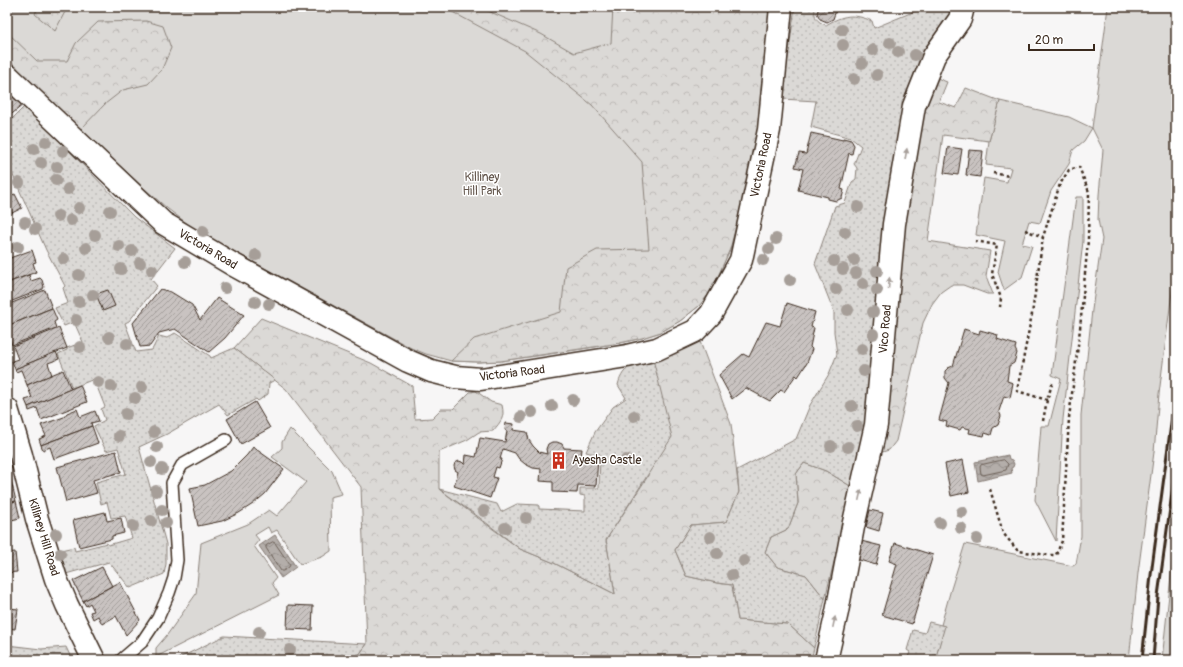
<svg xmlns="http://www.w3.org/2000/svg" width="1183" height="667" viewBox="0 0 1183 667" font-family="Pangolin,sans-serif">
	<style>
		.green { fill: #dbd9d6; stroke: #8b827a }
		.forest { fill: url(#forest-crowns); stroke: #8b827a }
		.garden { fill: url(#garden-dots); stroke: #8b827a }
		.water { fill: url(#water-waves); stroke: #847972 }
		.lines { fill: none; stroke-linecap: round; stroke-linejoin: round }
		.shore { stroke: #6b5f56; stroke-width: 1 }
		.building { fill: url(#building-hatch); stroke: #3b2a1e }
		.lane-casing { stroke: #3b2a1e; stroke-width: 14 }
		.secondary-casing { stroke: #3b2a1e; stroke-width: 25 }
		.path { stroke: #3b2a1e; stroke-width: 2.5; stroke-dasharray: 3 3; stroke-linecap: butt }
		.lane { stroke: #fff; stroke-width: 11 }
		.secondary { stroke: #fff; stroke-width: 22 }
		.rail { stroke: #3b2a1e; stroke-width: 3 }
		.tree { fill: #a69e98 }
		.oneway { fill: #a79f9a }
		.labels { text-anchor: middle; stroke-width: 3; stroke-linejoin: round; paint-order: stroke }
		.street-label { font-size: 12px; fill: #3b2a1e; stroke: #fff }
		.park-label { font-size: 12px; fill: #63564c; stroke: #fff }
		.poi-label { font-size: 12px; fill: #3b2a1e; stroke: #fff; text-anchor: start }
	</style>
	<defs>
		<pattern id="forest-crowns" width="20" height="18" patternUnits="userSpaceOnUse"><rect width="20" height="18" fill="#dbd9d6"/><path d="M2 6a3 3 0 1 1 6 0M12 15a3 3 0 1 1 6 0" fill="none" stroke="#bdbab7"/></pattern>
		<pattern id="garden-dots" width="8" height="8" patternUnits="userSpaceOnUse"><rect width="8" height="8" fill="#dbd9d6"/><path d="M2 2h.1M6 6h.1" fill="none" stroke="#bdbab7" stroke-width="1.8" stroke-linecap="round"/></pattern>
		<pattern id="water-waves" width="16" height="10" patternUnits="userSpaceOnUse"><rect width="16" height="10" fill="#b4aeaa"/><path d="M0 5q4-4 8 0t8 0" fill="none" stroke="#948e8a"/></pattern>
		<pattern id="building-hatch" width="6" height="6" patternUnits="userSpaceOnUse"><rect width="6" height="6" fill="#c9c3c1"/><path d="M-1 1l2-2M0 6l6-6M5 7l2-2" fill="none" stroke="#a49f9c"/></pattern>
	</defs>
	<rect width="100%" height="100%" fill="#f7f6f6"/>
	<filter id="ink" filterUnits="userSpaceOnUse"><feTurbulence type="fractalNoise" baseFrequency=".025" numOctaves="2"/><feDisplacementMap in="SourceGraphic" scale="8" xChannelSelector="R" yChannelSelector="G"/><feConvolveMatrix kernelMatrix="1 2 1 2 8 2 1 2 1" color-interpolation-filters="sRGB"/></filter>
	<g filter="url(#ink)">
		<g class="green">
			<polygon points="7,7 773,7 730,249 712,290 699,306 680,321 661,332 642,338 620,343 543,355 501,361 478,362 451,361 426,354 411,348 197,231 168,209 145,189 7,61"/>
			<polygon points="1108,7 1176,7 1176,260 1159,394 1154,452 1138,573 1129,660 935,660 944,626 941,625 951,589 965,544 1073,566 1076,564 1081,536 1081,415 1092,310 1102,239 1098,220 1099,195 1103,150 1092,128 1084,141 1073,150 1069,164 1051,191 1040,223 1029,221 1022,244 1032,246 1022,277 1004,290 998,272 1005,241 976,235 984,178 1007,182 1011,168 986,165 989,141 1000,101 1069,117 1092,128"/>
			<polygon points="1076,197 1083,197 1083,241 1063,419 1056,541 1035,500 1041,426 1049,426 1061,379 1052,375"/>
			<polygon points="290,429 332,471 342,494 330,497 331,551 322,557 300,564 277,530 271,533 268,527 255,535 259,540 254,546 276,578 272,583 279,595 156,657 156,648 167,635 196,594 201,543 248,524 269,510 277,516 306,482 272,457 282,448 282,442"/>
			<polygon points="1176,530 1176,660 1162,660 1175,538"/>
		</g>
		<g class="forest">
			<polygon points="38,7 70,7 67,8 55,31 35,14"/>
			<polygon points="443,7 479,7 541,34 574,53 611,43 613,7 773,7 762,106 747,185 730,249 712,290 699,306 680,321 661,332 642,338 620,343 501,361 478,362 451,361 474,339 561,312 566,267 597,250 649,249 642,162 592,105 525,51"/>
			<polygon points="146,21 163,26 171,48 162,69 148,84 123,90 105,104 81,129 7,64 7,32 37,61 67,61 76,43 98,22"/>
			<polygon points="932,76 947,82 939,102 956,108 966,88 1000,101 989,141 943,135 928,241 990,251 986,276 993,294 987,294 963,285 951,285 941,292 932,304 923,323 896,441 889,450 879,453 899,225"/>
			<path d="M 261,318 L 371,363 L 412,386 L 415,419 L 432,418 L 441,409 L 453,409 L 470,392 L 476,391 L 491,402 L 502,405 C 505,418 501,421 493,431 L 479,432 L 467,440 L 439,452 L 439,489 L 520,549 L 552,562 L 615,594 L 606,540 L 648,476 L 653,359 L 699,339 L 731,424 L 739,492 L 726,522 L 691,525 L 675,550 L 686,576 L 717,583 L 732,585 L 738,620 L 788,624 L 814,648 L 811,660 L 355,660 L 367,644 L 361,487 L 286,389 L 234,348 Z"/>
			<polygon points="804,463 826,471 852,487 825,599 806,575 777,567 765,552 771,537 788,529 798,503 796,474"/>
		</g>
		<g class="garden">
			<path d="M 795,7 L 815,7 C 814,18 816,21 826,25 C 843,15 853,13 872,21 L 874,28 L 920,9 L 922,7 L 954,7 L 952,14 L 943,23 L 944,26 L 928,50 L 867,421 L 852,487 L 826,471 L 804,463 L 796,474 L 798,503 L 788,529 L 771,537 L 765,552 L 777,567 L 806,575 L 825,599 L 814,648 L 788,624 L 738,620 L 732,585 L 717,583 L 686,576 L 675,550 L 691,525 L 726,522 L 739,492 L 737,470 L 796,439 L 810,405 L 829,374 L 837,354 L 834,332 L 834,312 L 815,264 L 835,206 L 845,203 L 852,182 L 856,179 L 857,168 L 854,164 L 861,146 L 851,138 L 811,127 L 816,101 L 782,99 Z"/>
			<polygon points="25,106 134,217 175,248 151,279 157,286 129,321 125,323 136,352 152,350 159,336 167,338 175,333 210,356 211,358 234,348 275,380 269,383 268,394 258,401 256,399 228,415 219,404 167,434 139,447 166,544 166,564 164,574 130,588 109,562 62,575 56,551 74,547 75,551 107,543 108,545 132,538 125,516 111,518 107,502 101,504 96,482 126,474 118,448 106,451 94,426 105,420 101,409 105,407 94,379 72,388 58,354 67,350 67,348 83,342 74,322 64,326 55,308 68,303 63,288 65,286 46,250 11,171 7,172 7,121 9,122"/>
			<path d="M 653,359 L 672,437 L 606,540 L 615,594 L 552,562 L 520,549 L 480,518 L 439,489 L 497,504 L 501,512 L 517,504 L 539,505 L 539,509 L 585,511 L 585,496 L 580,495 L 580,488 L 599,488 L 600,454 L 590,453 L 586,452 L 595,432 L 613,407 L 626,398 L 618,385 C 623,365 636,363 653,359 Z"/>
			<polygon points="929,622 945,626 935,660 907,660 910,652 907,650 913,630 925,633"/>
			<polygon points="224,636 367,644 355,660 175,660"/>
			<polygon points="7,645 41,649 66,647 72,660 7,660"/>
		</g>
		<g class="water">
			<polygon points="1008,455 1009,459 1012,460 1014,464 1013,467 1011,468 1012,473 978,481 975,462"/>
			<polygon points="275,535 296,567 281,578 259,546"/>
		</g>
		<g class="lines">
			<g class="shore">
				<polygon points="1004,460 1008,464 1006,470 983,475 981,474 980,467 981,465"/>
				<polygon points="273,542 275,543 290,565 289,567 283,571 281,571 266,548 266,546"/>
			</g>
		</g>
		<g class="building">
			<polygon points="819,7 837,7 833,19 827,22 820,19 817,13"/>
			<polygon points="7,87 24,104 7,118"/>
			<polygon points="811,133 843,140 843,138 851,140 854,145 852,154 849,153 841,189 844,190 842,198 836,201 828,199 828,197 798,190 803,169 795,167 799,153 806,154"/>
			<polygon points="948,147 962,149 958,175 944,173"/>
			<polygon points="969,150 983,151 980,177 966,175"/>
			<polygon points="15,194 22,208 12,213 11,211 7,213 7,197"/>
			<polygon points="32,250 36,262 33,263 36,272 7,283 7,259"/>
			<polygon points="29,275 31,281 40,278 42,280 44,287 43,289 7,303 7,283"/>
			<polygon points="160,289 171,292 192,305 200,320 217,298 244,315 225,338 209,352 175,329 159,333 150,346 140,347 133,323"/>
			<polygon points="45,290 52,308 7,326 7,305"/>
			<polygon points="108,290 115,306 103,311 96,294"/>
			<polygon points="787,303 815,312 811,327 814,328 810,347 812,349 807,363 798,377 796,375 784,392 781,390 770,401 746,388 732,399 719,375 743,354 749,357 766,322 780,326"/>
			<polygon points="52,308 57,320 54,322 56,328 12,345 7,332 7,326"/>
			<polygon points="59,328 67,348 15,369 12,361 18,359 13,346"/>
			<polygon points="964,329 979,334 980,330 998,335 997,339 1016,345 1015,349 1017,353 1014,363 1009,366 1007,381 1013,383 1010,398 1004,396 999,411 1001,416 998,425 993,428 991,435 985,433 984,436 969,433 970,429 962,427 960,430 946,426 947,422 939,420 949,383 945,378 945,371 948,368 953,366"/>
			<polygon points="56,352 59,359 48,363 52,375 27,385 21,370 16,372 15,369"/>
			<polygon points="63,370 71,389 28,407 25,400 32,398 27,385"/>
			<polygon points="80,385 87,402 41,420 37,408 29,411 28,407"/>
			<polygon points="255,402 270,428 241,444 227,419"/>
			<polygon points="77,409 80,417 95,411 99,421 91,423 92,426 41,445 39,439 46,436 41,425 64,417 67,413"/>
			<polygon points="506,423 514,424 513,430 527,432 529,440 533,446 539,452 547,454 546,449 548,444 552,442 557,442 562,444 564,448 582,449 581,457 598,458 596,486 578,485 577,493 553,492 553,482 540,481 541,469 533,468 525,464 519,459 515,453 503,449 500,459 502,459 499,468 496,467 493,477 497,478 490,498 454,486 458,472 455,470 454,466 455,463 459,461 462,462 465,465 466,455 476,457 480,438 505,442 507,431 505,430"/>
			<polygon points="92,426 98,443 54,459 50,447 43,450 41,445"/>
			<polygon points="253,447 284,469 265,494 253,504 239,513 222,521 198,526 190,488 205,485 231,471 247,455"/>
			<polygon points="116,451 121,472 93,480 97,493 66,502 57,467"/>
			<polygon points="963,460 969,492 951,496 945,464"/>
			<polygon points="10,476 16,501 7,503 7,477"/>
			<polygon points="16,501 20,518 7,521 7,503"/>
			<polygon points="870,510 883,513 879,531 866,527"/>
			<polygon points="105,512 107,521 121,518 124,533 112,536 112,539 79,547 73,520"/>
			<polygon points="861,541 881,546 876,565 856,559"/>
			<polygon points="895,543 933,555 912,624 882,615 897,564 889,561"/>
			<polygon points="15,552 17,572 7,573 7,553"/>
			<polygon points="102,567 112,586 83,601 73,581"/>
			<polygon points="120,582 140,620 126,635 116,616 102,624 98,616 93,619 90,612 94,611 90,603 86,606 83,601"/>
			<polygon points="7,594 11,594 9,608 18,609 15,629 7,628"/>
			<polygon points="288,605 313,606 312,630 287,629"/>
		</g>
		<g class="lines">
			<defs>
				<polyline id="lane" points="121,660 142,642 158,618 169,593 174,578 177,560 172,483 182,465 226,440"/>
				<g id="secondary">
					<polyline points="7,75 163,223 232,264 408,361 431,371 455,377 481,379 627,356 657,349 695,331 711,314 741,260 769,130 781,7"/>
					<polyline points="7,409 21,455 37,519 56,579 67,605 94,660"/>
					<polyline points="826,660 837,612 853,527 876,425 894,224 914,106 934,56 960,19 963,7"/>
				</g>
			</defs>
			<use href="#lane" class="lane-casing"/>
			<use href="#secondary" class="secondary-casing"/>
			<g class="path">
				<polyline points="993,173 1009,176"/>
				<polyline points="1025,230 1043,237"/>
				<polyline points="975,241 997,245 992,274 1001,298 1000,307"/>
				<polyline points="1043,421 1047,400 1053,381"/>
				<polyline points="990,489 1003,533 1018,551 1048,555 1056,555 1062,541 1069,418 1080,329 1088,240 1089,192 1079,167 1069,170 1060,184 1043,237 1032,314 1017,391 1047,400"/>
			</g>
			<use href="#lane" class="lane"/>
			<use href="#secondary" class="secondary"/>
			<g class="rail">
				<polyline points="1142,660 1151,575 1176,386"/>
				<polyline points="1153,660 1158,596 1176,464"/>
			</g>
		</g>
		<g class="tree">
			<circle cx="842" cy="30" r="6"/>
			<circle cx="890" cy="43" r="6"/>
			<circle cx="843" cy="45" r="6"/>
			<circle cx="873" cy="50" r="6"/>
			<circle cx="898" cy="52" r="6"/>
			<circle cx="915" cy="55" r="6"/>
			<circle cx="862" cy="63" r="6"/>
			<circle cx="877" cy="75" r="6"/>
			<circle cx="854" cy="79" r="6"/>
			<circle cx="46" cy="142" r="6"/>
			<circle cx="34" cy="149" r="6"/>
			<circle cx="63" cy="151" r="6"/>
			<circle cx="41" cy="163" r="6"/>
			<circle cx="57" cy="167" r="6"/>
			<circle cx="56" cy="180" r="6"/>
			<circle cx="19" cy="183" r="6"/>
			<circle cx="68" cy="189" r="6"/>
			<circle cx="858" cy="207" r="6"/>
			<circle cx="79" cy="208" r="6"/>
			<circle cx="110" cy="211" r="6"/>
			<circle cx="58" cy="216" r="6"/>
			<circle cx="71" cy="220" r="6"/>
			<circle cx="25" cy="222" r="6"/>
			<circle cx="35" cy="229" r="6"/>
			<circle cx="203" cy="231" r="6"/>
			<circle cx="845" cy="232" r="6"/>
			<circle cx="95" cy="235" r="6"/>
			<circle cx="776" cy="239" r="6"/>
			<circle cx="119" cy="246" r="6"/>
			<circle cx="18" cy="247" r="6"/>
			<circle cx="86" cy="248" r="6"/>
			<circle cx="769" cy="249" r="6"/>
			<circle cx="132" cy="251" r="6"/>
			<circle cx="256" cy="255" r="6"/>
			<circle cx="64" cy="259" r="6"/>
			<circle cx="763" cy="260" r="6"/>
			<circle cx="854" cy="260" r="6"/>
			<circle cx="834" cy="261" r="6"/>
			<circle cx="185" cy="262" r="6"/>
			<circle cx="140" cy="263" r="6"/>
			<circle cx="121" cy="269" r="6"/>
			<circle cx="843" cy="269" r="6"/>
			<circle cx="152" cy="270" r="6"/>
			<circle cx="877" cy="271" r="6"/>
			<circle cx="856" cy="273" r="6"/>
			<circle cx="79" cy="275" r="6"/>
			<circle cx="790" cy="280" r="6"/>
			<circle cx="863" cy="284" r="6"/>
			<circle cx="225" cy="288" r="6"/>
			<circle cx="836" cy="289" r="6"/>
			<circle cx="877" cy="290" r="6"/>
			<circle cx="93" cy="295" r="6"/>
			<circle cx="79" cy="302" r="6"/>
			<circle cx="255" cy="302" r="6"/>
			<circle cx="269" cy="304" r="6"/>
			<circle cx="848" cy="310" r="6"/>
			<circle cx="873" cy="312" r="6"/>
			<circle cx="76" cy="320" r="6"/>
			<circle cx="873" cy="334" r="6"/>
			<circle cx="109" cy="337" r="6"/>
			<circle cx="127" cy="344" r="6"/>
			<circle cx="80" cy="347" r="6"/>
			<circle cx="862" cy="349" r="6"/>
			<circle cx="864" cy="371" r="6"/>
			<circle cx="98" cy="382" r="6"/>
			<circle cx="111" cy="386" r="6"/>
			<circle cx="142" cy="387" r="6"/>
			<circle cx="135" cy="398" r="6"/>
			<circle cx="573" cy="400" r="6"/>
			<circle cx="552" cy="406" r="6"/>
			<circle cx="852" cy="406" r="6"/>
			<circle cx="532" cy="412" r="6"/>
			<circle cx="126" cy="414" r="6"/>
			<circle cx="634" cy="416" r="6"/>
			<circle cx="521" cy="417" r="6"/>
			<circle cx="857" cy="426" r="6"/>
			<circle cx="154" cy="432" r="6"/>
			<circle cx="119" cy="436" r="6"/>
			<circle cx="831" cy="446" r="6"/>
			<circle cx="157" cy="447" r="6"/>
			<circle cx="848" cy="447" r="6"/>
			<circle cx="626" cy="460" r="6"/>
			<circle cx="151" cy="462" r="6"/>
			<circle cx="162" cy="469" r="6"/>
			<circle cx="156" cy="491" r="6"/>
			<circle cx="162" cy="510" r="6"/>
			<circle cx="484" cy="511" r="6"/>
			<circle cx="962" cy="512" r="6"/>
			<circle cx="526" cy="518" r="6"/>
			<circle cx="151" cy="521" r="6"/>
			<circle cx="166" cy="523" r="6"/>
			<circle cx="940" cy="523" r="6"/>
			<circle cx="133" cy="526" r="6"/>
			<circle cx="505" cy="528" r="6"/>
			<circle cx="961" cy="528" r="6"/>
			<circle cx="56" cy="534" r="6"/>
			<circle cx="710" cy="537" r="6"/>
			<circle cx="977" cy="539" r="6"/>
			<circle cx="717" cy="553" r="6"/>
			<circle cx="60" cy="554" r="6"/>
			<circle cx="744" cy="561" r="6"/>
			<circle cx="732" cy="575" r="6"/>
			<circle cx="259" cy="632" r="6"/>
			<circle cx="290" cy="650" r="6"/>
		</g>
		<defs><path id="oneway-solid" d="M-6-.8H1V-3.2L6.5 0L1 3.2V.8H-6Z"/></defs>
		<g class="oneway">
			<use href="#oneway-solid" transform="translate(906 154) rotate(-80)"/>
			<use href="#oneway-solid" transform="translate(889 283) rotate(-85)"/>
			<use href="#oneway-solid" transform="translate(860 495) rotate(-77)"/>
			<use href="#oneway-solid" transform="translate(834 622) rotate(-78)"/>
		</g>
	</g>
	<defs>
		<symbol id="building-bare" viewBox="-9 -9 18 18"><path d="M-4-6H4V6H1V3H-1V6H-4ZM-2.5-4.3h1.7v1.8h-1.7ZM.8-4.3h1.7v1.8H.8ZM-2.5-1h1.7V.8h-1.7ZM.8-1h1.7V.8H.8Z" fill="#c8321e" stroke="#fff" stroke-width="2.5" paint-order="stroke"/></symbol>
	</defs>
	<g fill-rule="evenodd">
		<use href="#building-bare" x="546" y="448" width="25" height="25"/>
	</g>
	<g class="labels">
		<g class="street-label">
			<text transform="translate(761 165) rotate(-78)" y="4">Victoria Road</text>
			<text transform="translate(208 249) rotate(31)" y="4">Victoria Road</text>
			<text transform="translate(885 329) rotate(-85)" y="4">Vico Road</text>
			<text transform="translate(512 373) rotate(-7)" y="4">Victoria Road</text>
			<text transform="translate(44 537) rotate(73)" y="4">Killiney Hill Road</text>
		</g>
		<g class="park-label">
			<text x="482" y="181">Killiney<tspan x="482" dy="14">Hill Park</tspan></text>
		</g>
		<g class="poi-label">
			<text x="572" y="464">Ayesha Castle</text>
		</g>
	</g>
	<rect width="1183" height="667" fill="none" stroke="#fff" stroke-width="24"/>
	<rect x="12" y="12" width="1159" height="643" fill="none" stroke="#3b2a1e" stroke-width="1.5" filter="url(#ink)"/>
	<path d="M1029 44v6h65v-6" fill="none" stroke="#3b2a1e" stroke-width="2"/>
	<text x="1035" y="44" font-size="12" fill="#3b2a1e" stroke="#ffffff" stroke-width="3" paint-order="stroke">20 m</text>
</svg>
